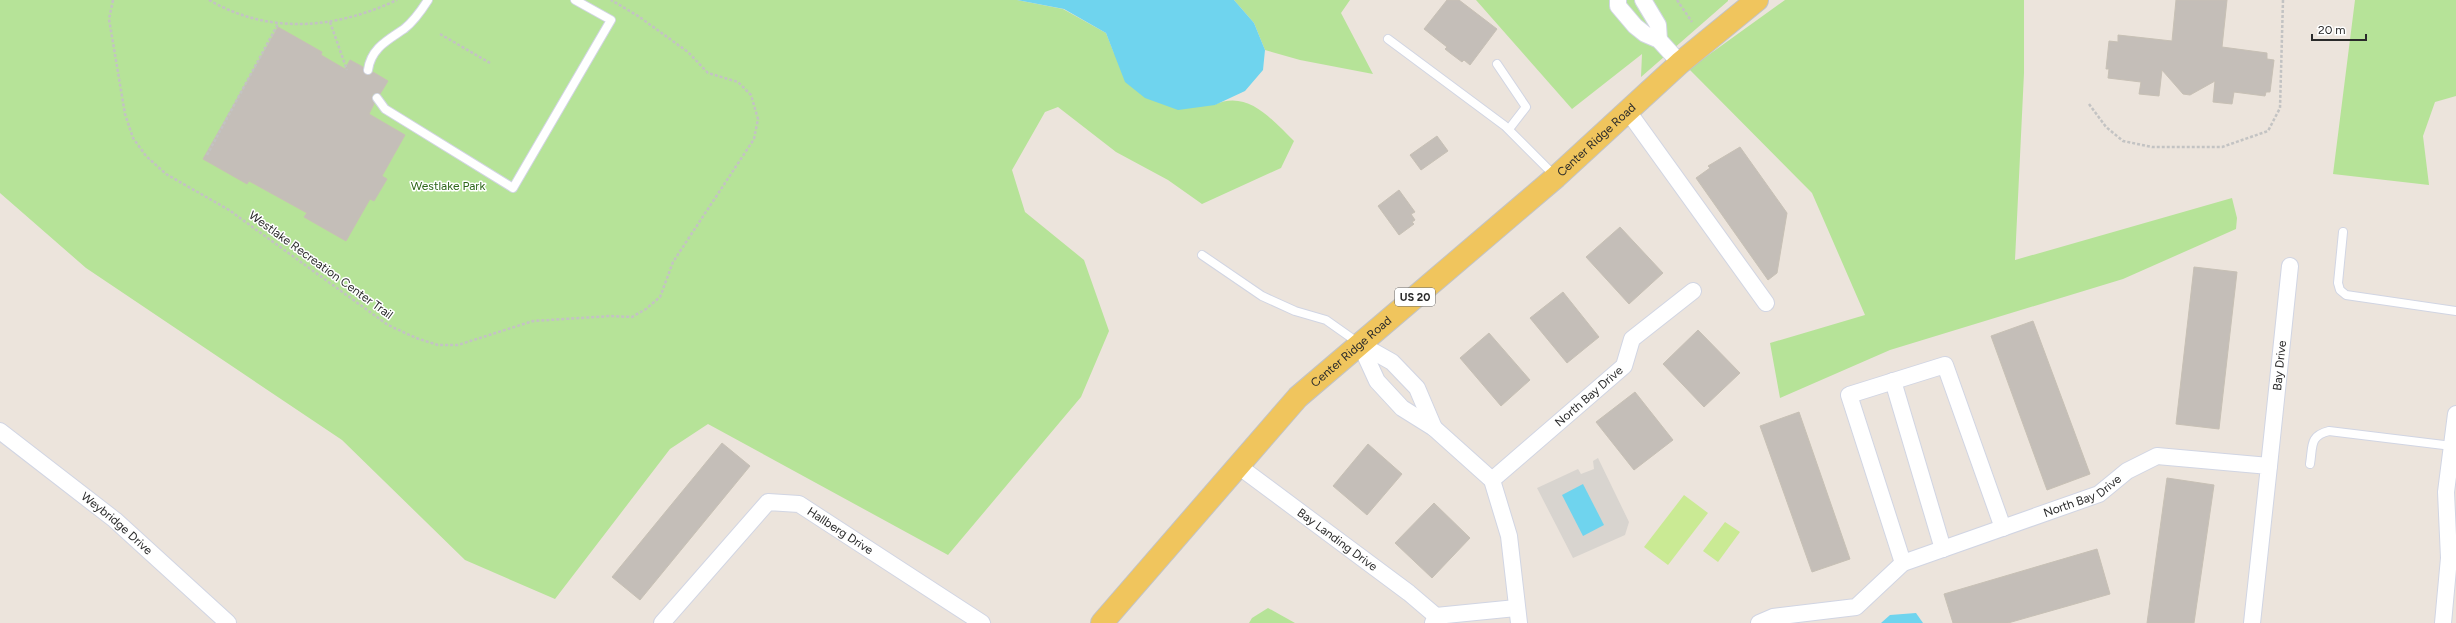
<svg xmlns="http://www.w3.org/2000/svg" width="2456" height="623" viewBox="0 0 2456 623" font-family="Figtree,sans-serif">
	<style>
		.green { fill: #b6e398 }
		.pitch { fill: #caea94 }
		.plaza { fill: #d8d4cf }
		.water { fill: #6fd4ee }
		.building { fill: #c4beb8; stroke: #c7c0b5 }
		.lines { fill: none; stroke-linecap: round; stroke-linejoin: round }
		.service-casing { stroke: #d1d5e3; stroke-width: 10 }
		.minor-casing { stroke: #d1d5e3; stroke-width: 18 }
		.primary-casing { stroke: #c3c3c3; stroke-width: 24 }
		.path { stroke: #c3c3c3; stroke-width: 2.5; stroke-dasharray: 3 2; stroke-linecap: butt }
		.service { stroke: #fff; stroke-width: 8 }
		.minor { stroke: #fff; stroke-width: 16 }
		.primary { stroke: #f0c55d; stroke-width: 22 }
		.labels { text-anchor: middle; stroke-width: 3; stroke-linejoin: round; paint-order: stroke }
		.shield { fill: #fff; stroke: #6a6a6a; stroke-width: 1 }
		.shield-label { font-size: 11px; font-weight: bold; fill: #2a2a2a }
		.street-label { font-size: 12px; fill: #2a2a2a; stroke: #fff }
		.park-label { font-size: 12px; fill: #2e671a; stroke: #fff }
	</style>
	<rect width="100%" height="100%" fill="#ece4dc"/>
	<g class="green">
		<path d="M 0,0 L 1017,0 L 1063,9 L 1106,33 L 1114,53 L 1214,105 C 1248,89 1272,120 1294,141 L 1281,168 L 1202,204 L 1168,180 L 1116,152 L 1058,107 L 1045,112 L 1012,170 L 1025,212 L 1084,260 L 1109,331 L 1081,397 L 948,555 L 708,424 L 670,449 L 555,599 L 465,560 L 342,440 L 86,268 L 0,193 Z"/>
		<polygon points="1234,0 1350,0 1341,13 1373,74 1300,60 1265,50 1254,23"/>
		<polygon points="1476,0 1728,0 1728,1 1641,77 1642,54 1572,109"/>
		<polygon points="1785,0 2024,0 2024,73 2015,260 2232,198 2237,218 2236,229 2123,279 1890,350 1780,398 1770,343 1865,315 1812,193 1689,69"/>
		<polygon points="2355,0 2456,0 2456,96 2435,102 2423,136 2429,185 2333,174"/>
		<polygon points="1268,608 1295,623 1249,623 1252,618"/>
	</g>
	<g class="pitch">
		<polygon points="1684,495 1708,513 1668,565 1644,547"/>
		<polygon points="1725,522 1740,532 1718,562 1703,551"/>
	</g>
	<polygon class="plaza" points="1598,458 1629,522 1625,535 1573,558 1537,488 1578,469 1581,474 1594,469 1593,461"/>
	<g class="water">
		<polygon points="1017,0 1234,0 1254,23 1265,50 1263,70 1245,91 1215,105 1178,110 1145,98 1125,82 1106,33 1064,9"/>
		<polygon points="1583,484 1604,525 1583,536 1562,495"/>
		<polygon points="1916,613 1923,623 1881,623 1890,615"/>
	</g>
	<g class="building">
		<polygon points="1447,0 1459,0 1497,29 1470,65 1464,60 1462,62 1450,53 1445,49 1447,47 1424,29"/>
		<polygon points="2176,0 2227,0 2222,47 2267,53 2267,59 2274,60 2270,92 2266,92 2265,96 2234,92 2232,104 2213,102 2215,81 2190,95 2183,94 2162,70 2159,96 2139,94 2141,82 2108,78 2109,69 2106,69 2109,41 2118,42 2118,35 2172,41"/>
		<polygon points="278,27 322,52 321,55 345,69 350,60 363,67 365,74 369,75 373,72 388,81 380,94 376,93 372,95 374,104 369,114 405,135 382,176 387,179 374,201 370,199 346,241 304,217 307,213 249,181 247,184 203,159"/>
		<polygon points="1437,136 1448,151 1421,170 1410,155"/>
		<polygon points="1740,147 1787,213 1777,273 1768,280 1696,178 1710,168 1708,166"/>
		<polygon points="1399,190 1415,212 1411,214 1415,220 1412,222 1414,224 1399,235 1378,206"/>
		<polygon points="1620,227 1663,273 1629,304 1586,257"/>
		<polygon points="2194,267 2237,272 2219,429 2176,424"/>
		<polygon points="1563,292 1599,337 1567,363 1530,318"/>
		<polygon points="2033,321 2090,474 2047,490 1991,336"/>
		<polygon points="1698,330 1740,373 1704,407 1663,364"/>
		<polygon points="1489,333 1530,380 1501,406 1460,358"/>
		<polygon points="1635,392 1673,440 1634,470 1596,422"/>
		<polygon points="1799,412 1850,559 1812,572 1760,426"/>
		<polygon points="722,443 750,466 640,600 612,577"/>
		<polygon points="1368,444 1402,474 1367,515 1333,486"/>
		<polygon points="2167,478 2214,485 2194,623 2147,623"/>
		<polygon points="1434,503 1470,538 1432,578 1395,543"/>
		<polygon points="2097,549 2110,594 2008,623 1953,623 1944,594"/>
	</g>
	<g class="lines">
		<defs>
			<g id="service">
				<polyline points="1388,39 1505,126 1555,176"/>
				<polyline points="1497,64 1526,107 1509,129"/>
				<path d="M 368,70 C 371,48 388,40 404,29 C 414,21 421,11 428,0"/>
				<polyline points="377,98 385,109 513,188 611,20 575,0"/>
				<polyline points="2343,232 2338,283 2340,290 2346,295 2456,311"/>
				<polyline points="1202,255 1262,296 1295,311 1326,320 1360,344"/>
				<path d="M 2310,464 C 2313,446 2309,436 2329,431 L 2452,446"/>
			</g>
			<g id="minor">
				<polyline points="1618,0 1618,6 1635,26 1645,34 1659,40 1680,63"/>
				<polyline points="1643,0 1658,25 1659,40"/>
				<polyline points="1627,110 1766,303"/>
				<polyline points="1360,344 1377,381 1402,408 1434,428 1492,480 1509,536 1519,623"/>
				<polyline points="1360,344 1392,362 1417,388 1434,428"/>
				<polyline points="1893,381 1943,549"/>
				<path id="s1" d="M 0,431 L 115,520 L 228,623"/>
				<path id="s2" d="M 1237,465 L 1409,593 L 1436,616 L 1433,623"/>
				<path id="s3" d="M 2269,466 L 2290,266"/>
				<path id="s4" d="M 1492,480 L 1624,366 L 1632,339 L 1693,291"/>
				<polyline points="1903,563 1849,395 1945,365 2003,528"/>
				<polyline points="1436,616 1516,608"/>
				<path id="s5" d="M 662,623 L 768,502 L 799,504 L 982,623"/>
				<path id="s6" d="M 1759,623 L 1773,617 L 1856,607 L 1903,563 L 2099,494 L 2127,471 L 2157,456 L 2269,466 L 2252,623"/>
				<polyline points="2443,623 2449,558 2446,492 2456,414"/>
			</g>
			<g id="primary">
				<path id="s7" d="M 1102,623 L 1298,397 L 1556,177 L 1680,63 L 1757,0"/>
			</g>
		</defs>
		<use href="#service" class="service-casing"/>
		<use href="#minor" class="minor-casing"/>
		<use href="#primary" class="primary-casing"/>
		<g class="path">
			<polyline points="113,0 109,19 125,114 133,138 146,156 166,174 229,210 388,325 416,338 438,345 458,345 533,321 611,316 632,317 646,309 660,297 673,262 754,139 758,119 751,95 738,82 708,73 688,52 638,16 611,0"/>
			<path d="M 209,0 C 270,35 335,29 397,0"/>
			<polyline points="1677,0 1692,22"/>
			<polyline points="330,22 347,70"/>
			<polyline points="440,34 490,63"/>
			<polyline points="2089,104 2106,127 2123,141 2152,147 2222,147 2268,131 2280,108 2283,0"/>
			<polyline points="207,155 278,24"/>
		</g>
		<use href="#service" class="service"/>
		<use href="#minor" class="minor"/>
		<use href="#primary" class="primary"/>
	</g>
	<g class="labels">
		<rect class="shield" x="1395" y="288" width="40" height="18" rx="3"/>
		<g class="shield-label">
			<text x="1415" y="301">US 20</text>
		</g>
		<g class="street-label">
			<text dy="4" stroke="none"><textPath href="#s7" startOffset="693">Center Ridge Road</textPath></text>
			<text transform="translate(321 265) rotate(36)" y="4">Westlake Recreation Center Trail</text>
			<text dy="4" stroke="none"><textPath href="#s7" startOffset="369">Center Ridge Road</textPath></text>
			<text dy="4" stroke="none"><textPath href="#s3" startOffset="101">Bay Drive</textPath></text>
			<text dy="4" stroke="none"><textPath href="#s4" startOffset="128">North Bay Drive</textPath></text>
			<text dy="4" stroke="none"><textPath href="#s6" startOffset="355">North Bay Drive</textPath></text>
			<text dy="4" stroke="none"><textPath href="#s1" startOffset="149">Weybridge Drive</textPath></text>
			<text dy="4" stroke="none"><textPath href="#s5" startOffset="241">Hallberg Drive</textPath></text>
			<text dy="4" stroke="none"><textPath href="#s2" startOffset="125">Bay Landing Drive</textPath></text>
		</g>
		<g class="park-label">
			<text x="448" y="190">Westlake Park</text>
		</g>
	</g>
	<path d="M2312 34v6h54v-6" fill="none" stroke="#2a2a2a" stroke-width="2"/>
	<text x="2318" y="34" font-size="12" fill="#2a2a2a" stroke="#ffffff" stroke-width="3" paint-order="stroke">20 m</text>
</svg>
